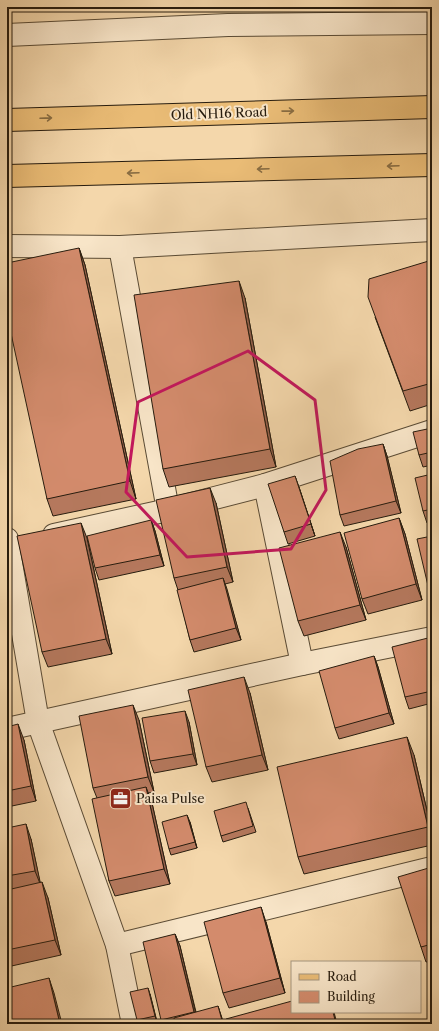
<svg xmlns="http://www.w3.org/2000/svg" width="439" height="1031" viewBox="0 0 439 1031" font-family="'Libre Caslon Text',serif">
	<style>
		.lines { fill: none; stroke-linecap: round; stroke-linejoin: round }
		.minor-casing { stroke: #5a4b35; stroke-width: 24 }
		.major-casing { stroke: #271c0e; stroke-width: 24 }
		.minor { stroke: #f8e5c8; stroke-width: 22 }
		.major { stroke: #eabc76; stroke-width: 22 }
		.wall { fill: #b5785d; stroke: #271c0e }
		.shaded-wall { fill: #94614c; stroke: #271c0e }
		.building { fill: #d38b6c; stroke: #271c0e }
		.oneway { stroke: #886c42 }
		.marked { fill: none; stroke: #c2185b; stroke-width: 3; stroke-linejoin: round }
		.labels { text-anchor: middle; stroke-width: 4; stroke-linejoin: round; paint-order: stroke }
		.street-label { font-size: 13px; fill: #271c0e; stroke: #f8e5c8 }
		.poi-label { font-size: 13px; fill: #271c0e; stroke: #f8e5c8; text-anchor: start }
	</style>
	<rect width="100%" height="100%" fill="#f4d7ab"/>
	<filter id="stains"><feTurbulence type="fractalNoise" baseFrequency=".005" numOctaves="4"/><feColorMatrix values="0 0 0 0 .2 0 0 0 0 .09 0 0 0 0 .02 0 0 0 .5 -.17"/></filter>
	<radialGradient id="worn" r=".72"><stop offset=".6" stop-color="#630" stop-opacity="0"/><stop offset="1" stop-color="#630" stop-opacity=".3"/></radialGradient>
	<g class="lines">
		<defs>
			<g id="minor">
				<polyline points="7,35 228,25 432,23"/>
				<polyline points="7,246 120,247 432,230"/>
				<polyline points="120,247 168,510"/>
				<polyline points="265,485 302,664"/>
				<polyline points="54,535 168,510 265,485 432,431"/>
				<polyline points="7,539 38,722 117,945 133,1024"/>
				<polyline points="7,729 302,664 432,638"/>
				<polyline points="117,945 432,868"/>
			</g>
			<g id="major">
				<polyline points="7,120 432,107"/>
				<polyline points="7,176 432,165"/>
			</g>
		</defs>
		<use href="#minor" class="minor-casing"/>
		<use href="#major" class="major-casing"/>
		<use href="#minor" class="minor"/>
		<use href="#major" class="major"/>
	</g>
	<g class="wall">
		<polygon points="79,248 85,265 136,499 53,516 47,499"/>
		<polygon points="432,260 432,404 410,411 375,317"/>
		<polygon points="245,298 276,467 169,487 163,469"/>
		<polygon points="432,428 432,465 423,467 419,455"/>
		<polygon points="383,444 387,456 401,513 344,526 340,515"/>
		<polygon points="432,474 432,522 427,523 423,511"/>
		<polygon points="299,487 315,536 288,544 284,532"/>
		<polygon points="216,503 233,582 225,584 241,640 194,652 190,640 178,590 174,578"/>
		<polygon points="399,518 405,534 422,600 368,614 362,599"/>
		<polygon points="151,520 155,531 164,566 99,580 95,568"/>
		<polygon points="432,536 432,600 429,590"/>
		<polygon points="87,538 112,654 48,667 42,652"/>
		<polygon points="346,547 366,620 304,636 298,621"/>
		<polygon points="432,637 432,703 409,709 405,697"/>
		<polygon points="374,656 378,667 394,724 339,739 335,728"/>
		<polygon points="7,661 9,671 7,672"/>
		<polygon points="250,693 268,770 212,782 206,767"/>
		<polygon points="139,720 154,792 148,793 152,803 170,884 115,896 109,881 97,798 93,788"/>
		<polygon points="189,722 197,765 154,773 150,761"/>
		<polygon points="7,727 24,740 36,801 7,807"/>
		<polygon points="414,755 432,832 432,845 304,874 298,857"/>
		<polygon points="248,808 256,832 223,842 221,836"/>
		<polygon points="190,822 197,848 171,855 169,849"/>
		<polygon points="7,828 31,839 40,883 48,898 61,955 7,967"/>
		<polygon points="432,867 432,961 426,962 421,947"/>
		<polygon points="266,922 285,993 229,1008 223,993"/>
		<polygon points="175,934 180,946 196,1012 224,1024 163,1024 161,1020"/>
		<polygon points="150,994 157,1022 150,1024 138,1024 137,1020"/>
	</g>
	<g class="shaded-wall">
		<polygon points="79,248 85,265 136,499 130,481"/>
		<polygon points="239,281 245,298 276,467 270,449"/>
		<polygon points="383,444 387,456 401,513 396,501"/>
		<polygon points="295,476 299,487 315,536"/>
		<polygon points="210,488 216,503 233,582 227,567"/>
		<polygon points="399,518 405,534 422,600 416,584"/>
		<polygon points="151,520 155,531 164,566 160,555"/>
		<polygon points="81,523 87,538 112,654 106,639"/>
		<polygon points="340,532 346,547 366,620 360,605"/>
		<polygon points="223,578 227,589 241,640 236,628"/>
		<polygon points="374,656 378,667 394,724 389,713"/>
		<polygon points="244,677 250,693 268,770 262,755"/>
		<polygon points="133,705 139,720 154,792 148,777"/>
		<polygon points="185,711 189,722 197,765 193,754"/>
		<polygon points="18,724 24,740 36,801 31,786"/>
		<polygon points="407,737 414,755 432,832 432,836 428,827"/>
		<polygon points="146,787 152,803 170,884 164,869"/>
		<polygon points="187,815 190,822 197,848 195,842"/>
		<polygon points="26,824 31,839 41,886 35,871"/>
		<polygon points="42,882 48,898 61,955 55,940"/>
		<polygon points="261,907 266,922 285,993 280,978"/>
		<polygon points="175,934 180,946 198,1023 194,1012"/>
		<polygon points="49,978 54,993 62,1024 60,1024"/>
		<polygon points="148,988 150,994 157,1022 155,1016"/>
		<polygon points="218,1006 224,1024 223,1024"/>
		<polygon points="333,1012 334,1012 337,1024 336,1024"/>
	</g>
	<g class="building">
		<polygon points="79,248 130,481 47,499 7,315 7,263"/>
		<polygon points="432,260 432,383 403,391 368,297 369,279"/>
		<polygon points="239,281 270,449 163,469 134,295"/>
		<polygon points="432,428 432,452 419,455 413,432"/>
		<polygon points="383,444 396,501 340,515 330,461 358,449"/>
		<polygon points="432,474 432,509 423,511 415,478"/>
		<polygon points="295,476 311,524 284,532 268,484"/>
		<polygon points="210,488 227,567 174,578 156,500"/>
		<polygon points="399,518 416,584 362,599 344,533"/>
		<polygon points="151,520 160,555 95,568 87,536"/>
		<polygon points="81,523 106,639 42,652 17,536"/>
		<polygon points="340,532 360,605 298,621 279,548"/>
		<polygon points="432,536 432,590 429,590 417,539"/>
		<polygon points="223,578 236,628 190,640 177,590"/>
		<polygon points="432,637 432,691 405,697 392,647"/>
		<polygon points="374,656 389,713 335,728 319,671"/>
		<polygon points="244,677 262,755 206,767 188,690"/>
		<polygon points="133,705 148,777 93,788 79,716"/>
		<polygon points="185,711 193,754 150,761 142,718"/>
		<polygon points="18,724 31,786 7,791 7,727"/>
		<polygon points="407,737 428,827 298,857 277,767"/>
		<polygon points="146,787 164,869 109,881 92,799"/>
		<polygon points="246,802 253,826 221,836 214,811"/>
		<polygon points="187,815 195,842 169,849 162,822"/>
		<polygon points="26,824 35,871 7,876 7,828"/>
		<polygon points="432,867 432,944 421,947 398,877"/>
		<polygon points="42,882 55,940 7,950 7,890"/>
		<polygon points="261,907 280,978 223,993 204,922"/>
		<polygon points="175,934 194,1012 161,1020 143,942"/>
		<polygon points="49,978 60,1024 7,1024 7,988"/>
		<polygon points="148,988 155,1016 137,1020 130,992"/>
		<polygon points="292,1001 292,1012 333,1012 336,1024 228,1024 226,1019"/>
		<polygon points="218,1006 223,1024 175,1024 174,1018"/>
	</g>
	<defs><path id="oneway-shaft" d="M-6 0H5M1.5-3L5.5 0L1.5 3" fill="none" stroke-width="1.6" stroke-linecap="round" stroke-linejoin="round"/></defs>
	<g class="oneway">
		<use href="#oneway-shaft" transform="translate(288 111) rotate(-1)"/>
		<use href="#oneway-shaft" transform="translate(46 118) rotate(-2)"/>
		<use href="#oneway-shaft" transform="translate(393 166) rotate(178)"/>
		<use href="#oneway-shaft" transform="translate(263 169) rotate(178)"/>
		<use href="#oneway-shaft" transform="translate(133 173) rotate(178)"/>
	</g>
	<path class="marked" d="M 248,351 L 315,400 L 326,490 L 291,549 L 187,557 L 126,492 L 138,402 Z"/>
	<defs>
		<symbol id="office-square" viewBox="-11 -11 22 22"><rect x="-9" y="-9" width="18" height="18" rx="4" fill="#8f2418" stroke="#f8e5c8"/><path d="M-6-3h4V-5.5h4V-3h4V5H-6ZM-1-4.5V-3h2v-1.5ZM-6 0V1H6V0Z" fill="#fff"/></symbol>
	</defs>
	<g fill-rule="evenodd">
		<use href="#office-square" x="108" y="786" width="25" height="25"/>
	</g>
	<g class="labels">
		<g class="street-label">
			<text transform="translate(219 113) rotate(-2)" y="5">Old NH16 Road</text>
		</g>
		<g class="poi-label">
			<text x="136" y="803">Paisa Pulse</text>
		</g>
	</g>
	<rect width="439" height="1031" fill="none" stroke="#f4d7ab" stroke-width="24"/>
	<rect x="8" y="8" width="423" height="1015" fill="none" stroke="#271c0e" stroke-width="2"/>
	<rect x="12" y="12" width="415" height="1007" fill="none" stroke="#271c0e"/>
	<rect x="291" y="961" width="130" height="52" fill="#f8e5c8" stroke="#a4957e"/>
	<rect x="299" y="974" width="20" height="6" fill="#eabc76" stroke="#a4957e"/>
	<text x="327" y="981" font-size="12" fill="#271c0e">Road</text>
	<rect x="299" y="991" width="20" height="12" fill="#d38b6c" stroke="#a4957e"/>
	<text x="327" y="1001" font-size="12" fill="#271c0e">Building</text>
	<rect width="100%" height="100%" filter="url(#stains)"/>
	<rect width="100%" height="100%" fill="url(#worn)"/>
</svg>
